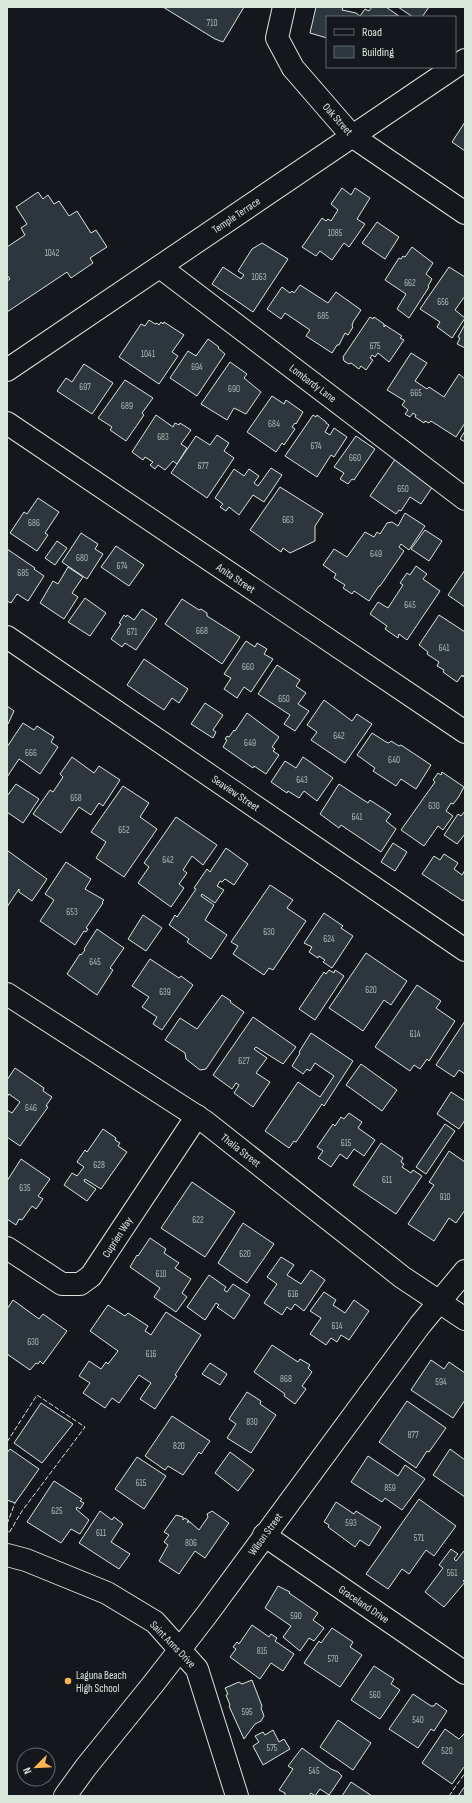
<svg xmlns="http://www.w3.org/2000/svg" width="472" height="1803" viewBox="0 0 472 1803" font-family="'Sofia Sans Condensed',sans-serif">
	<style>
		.building { fill: #2c363c; stroke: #d8e6dc }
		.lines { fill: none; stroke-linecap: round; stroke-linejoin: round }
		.minor-casing { stroke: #d8e6dc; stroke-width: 24 }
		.minor { stroke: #14181c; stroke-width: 22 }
		.fence { stroke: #d8e6dc; stroke-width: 1; stroke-dasharray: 5 2; stroke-linecap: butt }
		.poi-dot { fill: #ffb74d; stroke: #14181c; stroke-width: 1.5 }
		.labels { text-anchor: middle; stroke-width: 3; stroke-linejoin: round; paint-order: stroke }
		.number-label { font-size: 9px; fill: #adbab4 }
		.street-label { font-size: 11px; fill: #d8e6dc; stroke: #14181c }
		.poi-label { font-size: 11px; fill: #d8e6dc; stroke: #14181c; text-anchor: start }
	</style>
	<rect width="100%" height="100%" fill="#14181c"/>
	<g class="building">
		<polygon points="163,7 244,7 223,42 215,39"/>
		<polygon points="316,7 343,7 342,10 356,13 360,16 365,9 369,11 372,7 386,7 399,16 327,17 327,38 310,33"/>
		<polygon points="398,7 429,7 422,17 413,17"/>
		<polygon points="465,122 465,151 452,142"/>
		<polygon points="342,188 351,195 355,188 370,198 357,219 365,224 349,247 344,243 332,260 320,251 316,256 302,247 322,218 326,221 328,219 331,221 338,210 331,204"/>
		<polygon points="38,192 43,199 48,195 54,204 59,201 69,216 77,211 91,233 96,230 107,247 90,258 93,263 71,278 67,272 7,312 7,281 10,279 7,275 7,247 25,235 21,228 27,224 16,207"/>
		<polygon points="377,222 399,237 385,259 362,243"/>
		<polygon points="262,243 288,259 253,312 212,284 223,267 241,279 244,275 238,271 252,249"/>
		<polygon points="412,247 433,263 426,274 432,279 428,286 429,287 409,318 397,309 406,294 385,280 399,258 401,259 403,256 405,257"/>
		<polygon points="449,267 465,277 465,296 455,310 465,318 452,338 437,327 440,322 420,309"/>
		<polygon points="300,285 328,303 336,292 361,310 353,322 352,326 353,327 348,335 345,333 339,345 337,345 332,353 306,336 310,330 285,313 281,319 267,309 282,287 290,293 292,291 294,293"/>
		<polygon points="370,317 373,319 374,317 384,324 384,327 385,325 402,336 400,338 404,340 389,362 378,353 375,357 372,355 370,358 373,360 366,370 361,366 359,369 351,363 349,364 344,361 343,357"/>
		<polygon points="149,320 155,324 157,323 159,325 161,322 163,324 164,322 184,335 172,352 178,356 159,384 119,357 141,324 145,326"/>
		<polygon points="465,324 465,348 457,344 460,338 458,337"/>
		<polygon points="208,339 219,347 218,348 225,354 197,396 170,378 188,351 196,356"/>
		<polygon points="411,353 427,363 415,381 427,389 429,387 444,397 459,374 465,379 465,423 456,437 431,421 429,423 425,421 424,423 415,417 416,415 413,413 410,417 405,414 408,410 402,405 405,401 387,390"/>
		<polygon points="230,362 247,374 244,378 261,392 246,414 234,408 227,420 201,404"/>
		<polygon points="84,364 113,383 92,414 57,391 66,378 72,382"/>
		<polygon points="125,380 153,398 142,413 144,415 126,441 110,430 112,427 98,418"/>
		<polygon points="272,396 284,404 286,400 303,412 296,424 295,423 292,427 295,429 284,445 282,443 276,452 247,432"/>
		<polygon points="156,415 173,427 175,423 179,425 180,423 191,430 181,444 187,448 177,464 173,461 165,470 158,465 155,469 150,465 153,462 145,457 143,460 132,452"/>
		<polygon points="313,415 316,417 317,415 326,422 326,423 329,425 325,432 330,435 334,428 347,437 334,457 331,455 317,477 285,456"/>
		<polygon points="465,431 465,442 460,439"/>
		<polygon points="217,435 229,443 224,451 234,458 207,498 171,473 196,436 210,445"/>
		<polygon points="356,436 375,449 354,480 352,479 348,484 340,479 344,473 334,467"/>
		<polygon points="398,455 435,483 421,504 410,497 401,511 399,510 396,514 370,496"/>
		<polygon points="271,468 282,475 264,502 253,495 239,515 229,507 226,511 220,507 223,504 215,498 234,469 244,476 249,469 259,476 254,483 258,486"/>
		<polygon points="280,487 323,514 315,526 315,541 290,553 283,548 281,552 250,530"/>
		<polygon points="38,498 59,512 45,533 48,535 37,551 10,533 24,512 27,514"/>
		<polygon points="405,513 425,526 409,550 401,544 399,547 404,551 380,586 379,586 369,601 354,591 352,594 343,588 345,585 334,578 336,574 323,565 334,549 347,557 365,532 374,537 377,532 380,534 387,523 392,522 398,526"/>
		<polygon points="425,530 442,541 429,561 411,549"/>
		<polygon points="81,533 98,544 95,549 103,554 87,579 62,562"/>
		<polygon points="57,541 67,548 55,565 45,558"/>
		<polygon points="116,546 144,565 129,586 101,567"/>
		<polygon points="7,549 35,568 34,569 44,576 28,601 17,594 11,603 7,601"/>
		<polygon points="416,566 427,574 423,579 440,591 407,640 399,634 398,638 385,629 387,626 370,614 378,602 388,608 403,585 400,583 407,573 410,575"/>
		<polygon points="68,567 83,577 72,593 78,597 64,619 40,603 53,581 58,584"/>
		<polygon points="465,570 465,607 448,595"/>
		<polygon points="85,598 106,613 90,636 68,622"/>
		<polygon points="182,599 199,610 201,609 207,613 207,616 240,637 222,664 165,624"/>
		<polygon points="142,609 157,619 136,650 125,643 122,647 111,639 121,624 119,623 124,615 126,617 127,615 134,620"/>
		<polygon points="439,615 465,632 465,674 463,677 462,675 457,682 443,672 444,670 437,666 439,662 427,654 428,652 419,645"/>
		<polygon points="246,641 255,647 257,643 267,649 264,654 273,659 251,692 244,687 237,698 224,689 231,678 224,674"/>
		<polygon points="144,659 188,689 179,703 172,698 164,710 127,685"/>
		<polygon points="277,665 300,680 296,686 306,693 298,704 309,711 295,731 284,724 290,715 258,694"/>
		<polygon points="324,700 352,721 357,714 372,724 345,763 311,740 317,732 307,725"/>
		<polygon points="205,703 223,715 213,730 216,732 213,738 191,724"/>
		<polygon points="7,706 14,711 8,724 7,724"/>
		<polygon points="247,713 279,737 272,747 275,749 273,751 279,755 266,774 254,766 253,768 223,747 227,740 225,739 227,736 229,737 234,730 235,731"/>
		<polygon points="23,723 34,730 37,726 54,737 51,742 58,747 40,774 19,759 7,777 7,747"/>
		<polygon points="372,733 386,742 389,743 391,741 399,746 401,745 431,765 416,789 401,779 396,786 373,771 375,768 357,755"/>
		<polygon points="72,757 94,773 99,766 120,780 103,806 99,803 91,815 79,807 61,833 33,814 50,790 53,792 63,777 60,774"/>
		<polygon points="303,757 333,778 317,801 304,791 299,798 288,791 287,793 271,782 285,761 296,768"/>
		<polygon points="442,772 464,787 458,798 453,804 451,803 446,811 453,816 443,830 438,826 424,846 401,830 435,782 433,780 438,773 441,775"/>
		<polygon points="16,784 39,799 23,823 7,812 7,796"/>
		<polygon points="339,784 368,803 370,800 391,814 386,821 396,829 381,852 341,825 339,828 320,814"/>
		<polygon points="123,786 149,803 140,817 157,829 124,877 96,858 106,842 91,832"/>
		<polygon points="465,811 465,834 457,844 444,835 458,814 461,816"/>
		<polygon points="176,817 217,845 203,865 192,856 183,870 187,873 179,884 184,888 171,907 138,883 149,867 144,863"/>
		<polygon points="393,843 407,852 395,871 381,862"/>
		<polygon points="226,848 248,864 234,885 225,879 222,882 220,881 217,886 224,890 215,903 202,894 201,896 214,905 205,920 227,935 211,959 187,942 189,939 169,925 175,915 177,917 196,889 194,888 207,869 210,872"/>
		<polygon points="8,851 47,879 32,901 19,892 19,889 7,907 7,854"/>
		<polygon points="444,854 458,863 454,869 462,875 465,870 465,898 463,901 422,874 434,856 440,860"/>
		<polygon points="66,862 91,879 85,889 104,900 102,902 103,903 86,928 88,929 86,932 84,931 75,945 40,921 54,900 45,894"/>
		<polygon points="270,885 293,900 287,908 306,921 273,970 269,968 264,975 233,954 238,946 231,942"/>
		<polygon points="324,913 343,926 341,928 353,936 332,968 323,962 325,960 319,956 318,958 309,952 312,947 304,943"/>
		<polygon points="143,915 162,928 146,951 128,939"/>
		<polygon points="97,929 124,948 110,968 113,970 97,995 67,974 80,954 81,955 85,950 84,949"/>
		<polygon points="366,953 407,981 391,1005 384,1000 363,1031 329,1008"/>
		<polygon points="150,959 179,978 181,976 193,985 162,1030 153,1024 157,1017 142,1007 149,997 132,986"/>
		<polygon points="329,970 334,973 335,970 344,976 315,1020 299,1009 324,972 326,974"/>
		<polygon points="417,985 441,1001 436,1008 455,1021 429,1061 427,1059 420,1069 414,1065 410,1071 375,1047"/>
		<polygon points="222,995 231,1001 230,1002 244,1012 206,1069 200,1070 186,1059 185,1053 165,1040 180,1018 197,1029"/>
		<polygon points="253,1017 296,1047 283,1064 256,1047 254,1049 267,1058 256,1073 270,1082 253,1107 234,1093 239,1085 236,1083 232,1089 213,1075"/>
		<polygon points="465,1021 465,1074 459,1070 454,1077 436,1065"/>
		<polygon points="311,1033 353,1061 324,1106 322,1104 296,1142 294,1141 289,1148 265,1131 298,1082 320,1097 334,1076 315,1063 310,1071 307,1069 303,1074 292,1066 300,1053 299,1052"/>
		<polygon points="361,1064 397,1090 382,1111 346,1085"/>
		<polygon points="15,1068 44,1088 43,1091 52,1097 46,1106 48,1107 20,1146 7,1137 7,1110 12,1113 20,1102 9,1094 7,1097 7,1080"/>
		<polygon points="451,1092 465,1101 465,1120 459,1129 437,1114"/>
		<polygon points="349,1113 362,1122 358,1128 375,1140 364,1156 354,1149 347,1159 340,1154 331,1167 318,1158 323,1151 317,1147 333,1124 335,1126 341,1117 344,1119"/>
		<polygon points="445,1124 455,1131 426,1174 416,1167"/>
		<polygon points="103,1129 116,1138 115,1140 120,1143 118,1146 127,1152 101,1189 85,1179 84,1181 96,1189 87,1201 64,1185 72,1173 77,1176 84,1167 77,1162 85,1150 87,1152"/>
		<polygon points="381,1143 403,1158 401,1162 404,1164 402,1167 411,1173 413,1170 422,1176 396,1214 353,1185"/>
		<polygon points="449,1151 465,1162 465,1210 456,1223 449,1218 434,1241 408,1224 434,1185 429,1182"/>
		<polygon points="21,1159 50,1179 38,1196 43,1199 36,1209 32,1206 22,1220 19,1219 16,1225 7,1219 7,1181"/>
		<polygon points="192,1182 235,1212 205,1257 161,1228"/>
		<polygon points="243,1223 274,1244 247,1283 218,1263"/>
		<polygon points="150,1238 166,1249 164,1253 179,1263 175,1268 191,1279 182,1293 187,1297 176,1312 154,1297 160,1288 130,1267 137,1255 138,1256"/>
		<polygon points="281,1257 294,1265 287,1275 301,1284 311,1270 325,1280 304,1311 295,1304 291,1310 287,1307 282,1315 264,1303 277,1284 267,1277"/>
		<polygon points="209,1275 226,1287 224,1290 227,1292 233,1284 250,1295 234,1319 217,1307 219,1305 216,1303 205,1320 187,1307"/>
		<polygon points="324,1292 336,1300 333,1305 345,1313 354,1300 369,1311 349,1340 341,1335 337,1342 331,1338 326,1345 310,1334 321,1318 310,1311"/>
		<polygon points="13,1300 39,1319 43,1314 67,1331 43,1364 40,1361 38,1364 36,1363 30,1370 7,1354 7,1309"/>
		<polygon points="108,1305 125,1316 128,1313 148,1326 145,1331 151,1335 166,1312 201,1335 175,1375 177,1376 155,1409 140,1399 151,1383 139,1375 119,1403 112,1398 105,1408 83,1393 90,1383 79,1376 89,1361 101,1369 106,1362 108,1364 118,1351 90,1331"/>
		<polygon points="272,1345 298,1362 300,1359 310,1365 308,1368 312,1372 302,1386 306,1389 295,1404 284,1396 285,1394 254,1372"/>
		<polygon points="431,1360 444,1369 449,1362 465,1373 465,1400 453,1418 411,1390"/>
		<polygon points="210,1363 227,1374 220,1385 202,1374"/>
		<polygon points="247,1392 261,1401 260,1404 276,1415 251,1453 227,1438 236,1424 229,1419"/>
		<polygon points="407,1401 446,1428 429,1452 427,1451 416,1468 379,1442"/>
		<polygon points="41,1403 73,1424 42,1463 14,1443"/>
		<polygon points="172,1416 210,1441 201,1454 199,1452 183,1475 168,1466 165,1470 145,1456"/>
		<polygon points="10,1449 39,1469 15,1503 7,1500 7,1453"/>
		<polygon points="450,1449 465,1460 465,1497 433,1475"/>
		<polygon points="230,1452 254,1470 238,1491 215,1473"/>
		<polygon points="368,1456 398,1476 405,1465 425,1479 402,1510 385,1498 382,1502 351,1482"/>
		<polygon points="137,1457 166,1476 144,1509 115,1489"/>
		<polygon points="54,1481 82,1499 80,1501 84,1503 80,1509 77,1507 76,1509 89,1520 80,1534 71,1529 61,1543 27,1522"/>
		<polygon points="419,1499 456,1526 434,1556 426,1550 409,1574 402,1569 388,1589 366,1574"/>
		<polygon points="336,1502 354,1514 356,1511 381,1527 369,1546 360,1540 355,1547 328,1527 329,1525 324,1522"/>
		<polygon points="100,1511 112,1520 114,1517 123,1524 111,1542 130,1554 119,1569 79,1543"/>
		<polygon points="212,1511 229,1523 205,1558 195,1551 179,1574 159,1561 168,1545 164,1542 169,1535 164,1532 176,1515 183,1517 183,1520 185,1518 189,1521 187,1522 190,1522 199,1530 208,1517 207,1514"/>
		<polygon points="451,1549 458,1554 454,1559 456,1561 464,1551 465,1551 465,1579 463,1581 465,1582 444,1607 425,1592 443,1568 439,1565"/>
		<polygon points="278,1586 290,1592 289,1593 318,1613 313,1620 324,1628 314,1641 309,1638 300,1651 283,1637 291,1626 265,1608"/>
		<polygon points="252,1625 269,1637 271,1634 277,1638 275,1641 294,1654 283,1671 271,1663 260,1679 230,1657 236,1649 233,1647 237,1642 239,1644"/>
		<polygon points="332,1628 353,1642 350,1647 362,1655 340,1687 304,1663 319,1641 321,1643"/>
		<polygon points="374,1666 394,1679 391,1684 400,1690 380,1719 351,1700"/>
		<polygon points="252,1680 262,1706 261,1708 264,1716 261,1721 255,1724 244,1739 229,1706 230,1705 226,1695 228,1694 225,1688 239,1682 242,1684"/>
		<polygon points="413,1694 431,1706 434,1706 436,1703 447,1711 434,1731 431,1729 418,1748 389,1729"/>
		<polygon points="338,1720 371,1743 353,1770 320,1747"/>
		<polygon points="445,1729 459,1739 465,1733 465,1768 464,1767 452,1784 422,1763"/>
		<polygon points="273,1730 279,1742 284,1739 290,1749 263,1765 253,1746 259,1742 255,1736 263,1732 265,1735"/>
		<polygon points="302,1748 331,1769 338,1772 342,1776 329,1795 320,1789 315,1796 311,1793 309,1796 285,1796 285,1793 279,1790 293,1769 288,1766"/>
		<polygon points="351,1782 372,1796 342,1796"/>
		<polygon points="465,1786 465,1796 458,1796"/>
	</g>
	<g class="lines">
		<defs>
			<g id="minor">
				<polyline points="284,7 277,38 293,68 352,136 465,213"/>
				<polyline points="160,267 465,499"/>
				<polyline points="7,370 465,60"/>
				<polyline points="7,423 465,732"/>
				<polyline points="7,637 465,950"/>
				<polyline points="7,994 204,1121 402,1277 465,1319"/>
				<polyline points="7,1248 62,1284 80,1284 91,1276 197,1116"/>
				<polyline points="264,1535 465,1673"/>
				<polyline points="7,1555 26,1560 107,1593 155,1622 197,1669 237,1796"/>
				<polyline points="65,1796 86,1767 154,1683 208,1613 420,1325 465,1271"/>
			</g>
		</defs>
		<use href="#minor" class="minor-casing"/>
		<use href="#minor" class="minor"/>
		<g class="fence">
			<polyline points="7,1442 37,1395 85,1427 22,1511 9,1533 7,1530"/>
			<polyline points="7,1524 15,1503"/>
			<polyline points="449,1796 465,1773"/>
		</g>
	</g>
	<circle class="poi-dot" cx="68" cy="1681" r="4"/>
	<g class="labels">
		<g class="number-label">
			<text x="212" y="26">710</text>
			<text x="335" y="236">1085</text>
			<text x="52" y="256">1042</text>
			<text x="259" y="280">1063</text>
			<text x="410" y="286">662</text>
			<text x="443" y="305">656</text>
			<text x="323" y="319">685</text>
			<text x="375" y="349">675</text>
			<text x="148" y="357">1041</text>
			<text x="197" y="370">694</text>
			<text x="85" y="390">697</text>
			<text x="234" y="392">690</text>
			<text x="416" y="396">665</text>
			<text x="127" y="409">689</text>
			<text x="274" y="427">684</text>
			<text x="163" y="440">683</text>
			<text x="316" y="449">674</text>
			<text x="355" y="461">660</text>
			<text x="203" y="469">677</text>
			<text x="403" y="492">650</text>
			<text x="288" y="523">663</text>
			<text x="34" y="526">686</text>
			<text x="376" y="557">649</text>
			<text x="82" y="561">680</text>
			<text x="122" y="569">674</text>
			<text x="23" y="576">685</text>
			<text x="410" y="608">645</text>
			<text x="202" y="634">668</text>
			<text x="132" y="635">671</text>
			<text x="444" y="651">641</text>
			<text x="248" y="670">660</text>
			<text x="284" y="702">650</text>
			<text x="339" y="739">642</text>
			<text x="250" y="746">649</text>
			<text x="31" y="756">666</text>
			<text x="394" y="763">640</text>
			<text x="302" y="783">643</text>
			<text x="76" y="801">658</text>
			<text x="434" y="809">630</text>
			<text x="357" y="820">641</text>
			<text x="124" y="833">652</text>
			<text x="168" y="863">642</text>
			<text x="72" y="915">653</text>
			<text x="269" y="935">630</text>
			<text x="329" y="942">624</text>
			<text x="95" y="965">645</text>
			<text x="371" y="993">620</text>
			<text x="165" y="995">639</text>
			<text x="415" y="1037">614</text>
			<text x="244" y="1064">627</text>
			<text x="31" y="1111">646</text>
			<text x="346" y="1146">615</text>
			<text x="99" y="1168">628</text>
			<text x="387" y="1183">611</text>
			<text x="25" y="1191">635</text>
			<text x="445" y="1200">910</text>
			<text x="198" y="1223">622</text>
			<text x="245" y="1257">620</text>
			<text x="161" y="1277">610</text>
			<text x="293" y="1297">616</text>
			<text x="337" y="1329">614</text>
			<text x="33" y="1345">630</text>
			<text x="151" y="1357">616</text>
			<text x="286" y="1382">868</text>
			<text x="441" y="1385">594</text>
			<text x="252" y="1425">830</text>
			<text x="413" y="1438">877</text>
			<text x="179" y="1449">820</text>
			<text x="141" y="1486">615</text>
			<text x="390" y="1491">859</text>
			<text x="57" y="1514">625</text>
			<text x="351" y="1526">593</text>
			<text x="101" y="1536">611</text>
			<text x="419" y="1541">571</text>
			<text x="191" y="1546">806</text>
			<text x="452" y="1576">561</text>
			<text x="296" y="1619">590</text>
			<text x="262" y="1654">815</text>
			<text x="333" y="1662">570</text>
			<text x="375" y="1698">560</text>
			<text x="247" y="1715">595</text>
			<text x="418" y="1723">540</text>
			<text x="272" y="1751">575</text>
			<text x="447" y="1754">520</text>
			<text x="314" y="1774">545</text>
		</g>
		<g class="street-label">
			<text transform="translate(338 119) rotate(48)" y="4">Oak Street</text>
			<text transform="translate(236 215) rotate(-34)" y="4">Temple Terrace</text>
			<text transform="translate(313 383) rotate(37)" y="4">Lombardy Lane</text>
			<text transform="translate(236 578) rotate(34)" y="4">Anita Street</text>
			<text transform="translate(236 793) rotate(34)" y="4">Seaview Street</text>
			<text transform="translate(241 1150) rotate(38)" y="4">Thalia Street</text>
			<text transform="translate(117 1237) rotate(-57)" y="4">Cuprien Way</text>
			<text transform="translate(265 1534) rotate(-54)" y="4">Wilson Street</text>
			<text transform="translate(364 1604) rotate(34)" y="4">Graceland Drive</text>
			<text transform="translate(173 1644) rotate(46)" y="4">Saint Anns Drive</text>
		</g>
		<g class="poi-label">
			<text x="76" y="1679">Laguna Beach<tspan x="76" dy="13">High School</tspan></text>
		</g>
	</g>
	<rect width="472" height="1803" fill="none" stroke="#d8e6dc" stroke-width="16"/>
	<rect x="326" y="16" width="130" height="52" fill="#14181c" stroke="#626a69"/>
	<rect x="334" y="29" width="20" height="6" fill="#14181c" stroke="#626a69"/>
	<text x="362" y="36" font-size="12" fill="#d8e6dc">Road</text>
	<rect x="334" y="46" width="20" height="12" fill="#2c363c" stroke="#626a69"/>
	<text x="362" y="56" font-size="12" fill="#d8e6dc">Building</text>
	<g transform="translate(36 1767) rotate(246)"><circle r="19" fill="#14181c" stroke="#626a69"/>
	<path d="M0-3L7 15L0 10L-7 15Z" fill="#ffb74d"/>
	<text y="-6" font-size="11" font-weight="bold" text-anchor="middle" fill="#d8e6dc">N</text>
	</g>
</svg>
